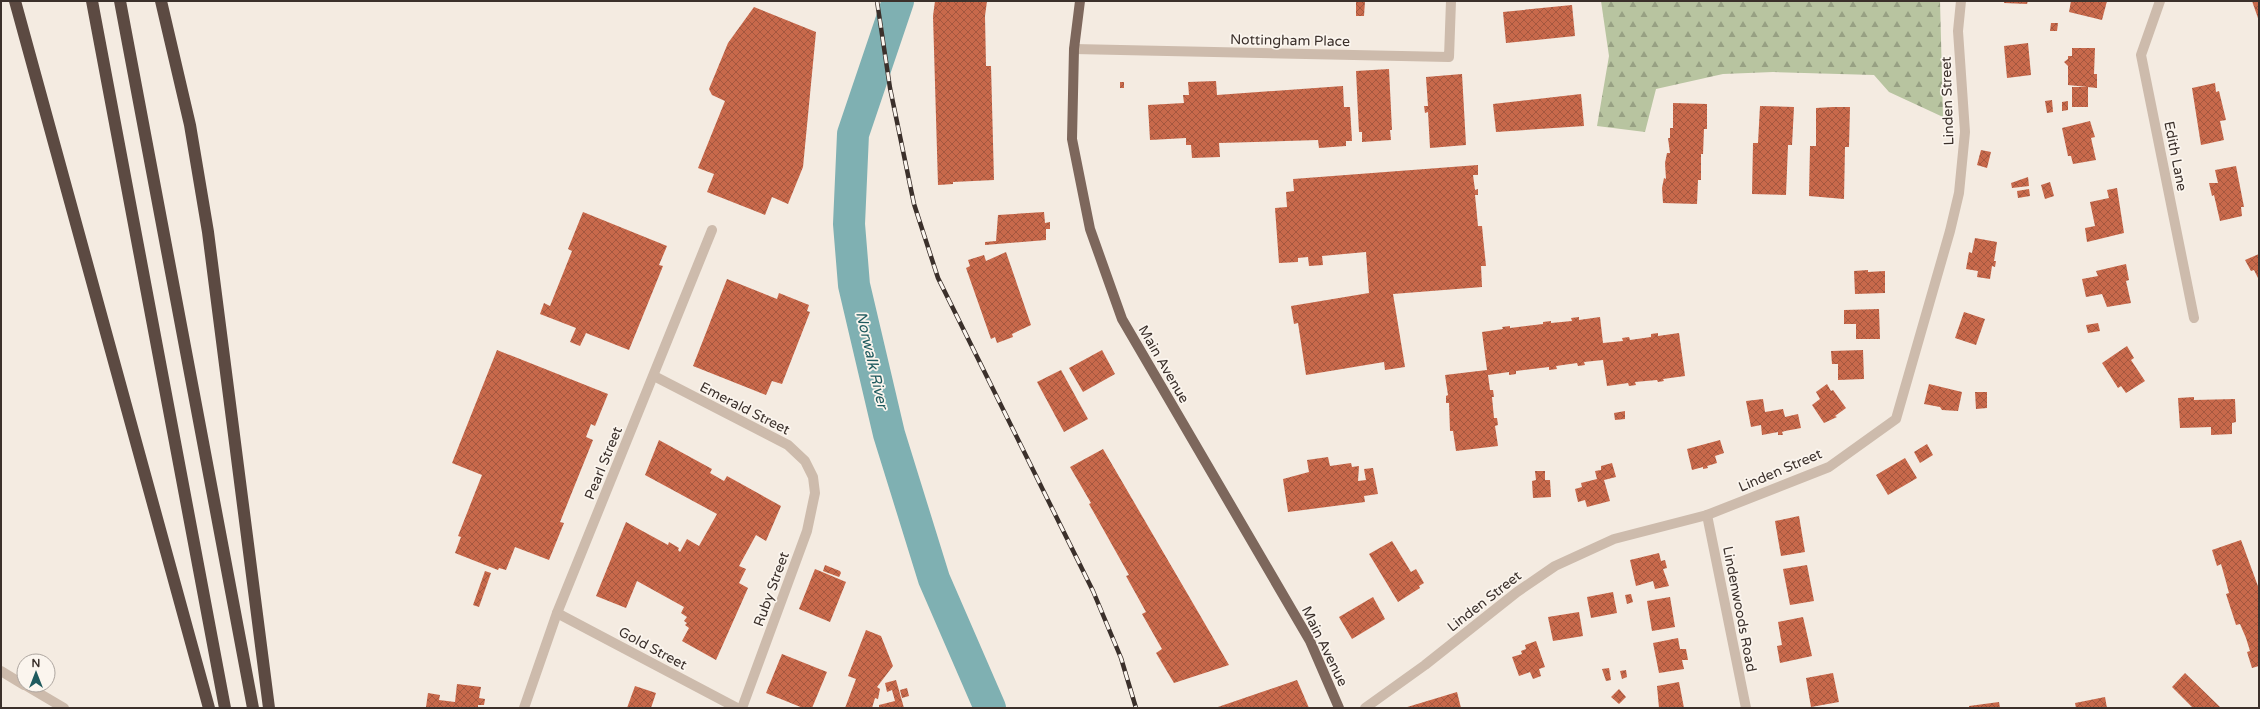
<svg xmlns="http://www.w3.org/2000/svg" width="2260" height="709" viewBox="0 0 2260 709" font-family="'Varela Round',sans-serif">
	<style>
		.forest { fill: url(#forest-firs) }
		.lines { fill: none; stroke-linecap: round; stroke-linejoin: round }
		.river { stroke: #7fb0b2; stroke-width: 32 }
		.building { fill: url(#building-cross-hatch) }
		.minor { stroke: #cdbbac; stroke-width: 10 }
		.major { stroke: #7d675c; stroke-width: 10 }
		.highway { stroke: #5c4a42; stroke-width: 12 }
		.rail-casing { stroke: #3b302b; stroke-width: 4.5 }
		.rail { stroke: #fbf5ee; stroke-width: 3; stroke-dasharray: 9; stroke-linecap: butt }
		.labels { text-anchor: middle; stroke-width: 3.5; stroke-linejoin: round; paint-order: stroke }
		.street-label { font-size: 14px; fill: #3b302b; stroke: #fbf5ee }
		.water-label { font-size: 15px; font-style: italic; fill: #1f5a5e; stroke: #fbf5ee }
	</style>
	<defs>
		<pattern id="forest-firs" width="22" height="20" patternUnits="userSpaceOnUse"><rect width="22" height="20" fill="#b8c4a0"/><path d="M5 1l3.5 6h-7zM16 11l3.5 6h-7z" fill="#97a083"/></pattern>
		<pattern id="building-cross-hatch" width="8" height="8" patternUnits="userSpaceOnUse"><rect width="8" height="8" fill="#c8694b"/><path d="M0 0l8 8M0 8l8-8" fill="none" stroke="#a4573f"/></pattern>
	</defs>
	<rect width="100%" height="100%" fill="#f4ebe1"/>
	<polygon class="forest" points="1601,1 1940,1 1943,117 1889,92 1874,75 1773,72 1723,74 1656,89 1645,132 1597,126 1609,56"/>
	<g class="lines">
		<polyline class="river" points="898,1 853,134 849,224 854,285 889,434 934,579 990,708"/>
	</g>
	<g class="building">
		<polygon points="935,1 987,1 985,16 986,66 991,66 994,180 953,182 953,184 938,185 933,16"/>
		<polygon points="1356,1 1365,1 1364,16 1356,16"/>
		<polygon points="2004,1 2028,1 2027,4 2004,3"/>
		<polygon points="2071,1 2107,1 2102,20 2069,12"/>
		<polygon points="2252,1 2259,1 2259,21"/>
		<polygon points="1572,5 1575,36 1506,43 1503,12"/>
		<polygon points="754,7 816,32 803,167 788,204 772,197 765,215 707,192 714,174 698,168 725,101 712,95 709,89 728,43"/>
		<polygon points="2051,23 2058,23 2057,31 2050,31"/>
		<polygon points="2028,43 2031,75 2007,78 2004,46"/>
		<polygon points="2072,48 2095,48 2094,74 2097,74 2097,88 2068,85 2068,66 2064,62 2068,59 2068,56 2072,56"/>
		<polygon points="1389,69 1392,130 1390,130 1391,140 1362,142 1362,132 1359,132 1356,71"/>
		<polygon points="1462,74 1466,145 1430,148 1428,112 1425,113 1424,106 1428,106 1426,77"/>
		<polygon points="1216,81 1217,95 1343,86 1344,107 1350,107 1352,141 1346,141 1346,146 1319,148 1318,140 1219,143 1220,157 1192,158 1191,145 1186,145 1186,138 1150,140 1148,105 1184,103 1183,95 1189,95 1188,82"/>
		<rect x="1120" y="82" width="4" height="6"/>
		<polygon points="2215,83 2216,92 2219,91 2226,120 2220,121 2224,140 2201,145 2192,88"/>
		<rect x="2072" y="87" width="16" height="20"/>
		<polygon points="1581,94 1584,126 1496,132 1493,104"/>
		<polygon points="2052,100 2053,112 2047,113 2045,101"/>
		<polygon points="2068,101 2068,110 2062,111 2062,102"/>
		<polygon points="1673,103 1707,104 1707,129 1704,129 1703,154 1701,154 1701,180 1698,180 1697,204 1663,203 1662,188 1664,178 1666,179 1665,163 1667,153 1670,153 1668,138 1670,138 1670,128 1673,128"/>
		<polygon points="1760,106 1794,107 1792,145 1788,145 1786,195 1752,194 1753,143 1758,143"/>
		<polygon points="1833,107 1850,107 1849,147 1845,147 1844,199 1809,196 1810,146 1816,146 1816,108"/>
		<polygon points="2090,121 2095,137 2091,138 2096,160 2073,164 2071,156 2068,156 2062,128"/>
		<polygon points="1981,150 1991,152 1987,168 1977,165"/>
		<polygon points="1478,165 1478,175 1473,175 1475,190 1478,189 1478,195 1475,195 1478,226 1482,226 1483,237 1486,266 1481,266 1482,287 1393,294 1405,367 1385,370 1384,362 1306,375 1298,323 1294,324 1291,306 1369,293 1366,252 1322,256 1323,265 1309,266 1308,257 1298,258 1298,262 1279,263 1275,208 1287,207 1286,192 1294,191 1293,179"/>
		<polygon points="2236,166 2244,207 2241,207 2242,216 2220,221 2214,195 2212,196 2209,183 2218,183 2215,170"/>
		<polygon points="2028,177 2029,186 2012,188 2011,183"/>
		<polygon points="2050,182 2054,196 2045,199 2041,185"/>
		<polygon points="2117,188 2124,233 2087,242 2085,228 2095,226 2090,202 2109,198 2107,190"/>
		<polygon points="2029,189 2030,196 2018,198 2017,191"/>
		<polygon points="583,212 667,246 659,265 663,266 629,350 586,333 580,346 570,342 576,328 540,314 544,303 550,306 572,251 568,249"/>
		<polygon points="1044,212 1045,223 1050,222 1050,229 1046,229 1046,240 985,245 985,242 996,241 998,215"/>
		<polygon points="1975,238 1997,242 1994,261 1996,261 1995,267 1992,266 1990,279 1977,277 1978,271 1966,269 1969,252 1972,253"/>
		<polygon points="1006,252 1031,325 1012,334 1013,337 997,343 995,337 991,339 966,268 970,266 968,260 984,255 986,261"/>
		<polygon points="2259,254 2259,280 2254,270 2251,271 2245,260"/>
		<polygon points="2126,264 2129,280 2126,281 2131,303 2107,307 2102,294 2086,297 2082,279 2098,276 2096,271"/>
		<polygon points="1868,270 1868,272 1885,271 1885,293 1855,294 1854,271"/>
		<polygon points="727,279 777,299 779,293 809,305 807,311 810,312 782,384 772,381 766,395 693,366"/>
		<polygon points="1879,309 1880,339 1856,339 1856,324 1844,324 1844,310"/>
		<polygon points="1964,312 1985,319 1976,345 1955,338"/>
		<polygon points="1579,317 1579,320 1600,317 1603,343 1623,341 1622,338 1629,337 1630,340 1651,337 1651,334 1658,333 1658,336 1679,333 1685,376 1663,379 1664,381 1658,382 1657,380 1635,382 1636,385 1629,386 1628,383 1607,386 1603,360 1584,362 1585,365 1578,366 1577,363 1556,366 1557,369 1549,370 1549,367 1516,371 1516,374 1509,375 1509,372 1488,375 1490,390 1493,390 1494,397 1492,397 1494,418 1497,418 1498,425 1495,426 1498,446 1456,451 1453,431 1450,431 1449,403 1446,403 1446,396 1448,395 1445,375 1487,370 1482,332 1503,329 1502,327 1510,326 1510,328 1543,324 1543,322 1551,321 1551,323 1572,321 1571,318"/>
		<polygon points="2098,323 2100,331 2088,333 2086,325"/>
		<polygon points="2127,346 2134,358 2131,360 2145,381 2126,393 2121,386 2118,388 2102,363"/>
		<polygon points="497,350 608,394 595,426 591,424 586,437 593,440 560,522 564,523 549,560 515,547 506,570 499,568 498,570 455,553 461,537 458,536 482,475 452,463"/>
		<polygon points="1102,350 1115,374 1083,392 1069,368"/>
		<polygon points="1863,350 1864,379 1838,380 1838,364 1832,364 1831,351"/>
		<polygon points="1061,370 1088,419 1064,432 1037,382"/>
		<polygon points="1827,384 1831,391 1833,390 1846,408 1835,416 1837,417 1824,423 1812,405 1820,399 1816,392"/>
		<polygon points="1929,384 1962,392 1958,411 1942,410 1940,407 1924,404"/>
		<polygon points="1975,392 1987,392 1987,408 1976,409"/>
		<polygon points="2194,397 2194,400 2235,399 2236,422 2232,423 2232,434 2211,435 2211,427 2180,428 2178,398"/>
		<polygon points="1763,399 1765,412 1783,409 1785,417 1798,414 1801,428 1785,431 1782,432 1783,435 1778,435 1778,432 1762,435 1761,425 1751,427 1746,401"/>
		<polygon points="1625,411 1625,419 1615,420 1614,413"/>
		<polygon points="659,440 712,469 710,473 724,481 727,476 781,506 766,541 756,535 739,566 746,569 739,583 748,588 716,660 682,641 689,628 685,625 687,623 684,621 687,617 681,613 684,607 637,581 626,608 596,596 626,522 668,545 669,542 679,548 678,550 680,552 687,539 699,546 717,514 645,475"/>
		<polygon points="1720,440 1724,453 1715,456 1717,463 1707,466 1708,468 1703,469 1703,467 1692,470 1687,449"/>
		<polygon points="1927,444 1933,455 1920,463 1914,452"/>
		<polygon points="1103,449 1229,665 1174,683 1156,653 1162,649 1142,614 1146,612 1126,576 1129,575 1089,504 1091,503 1070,467"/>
		<polygon points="1328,457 1330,466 1351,463 1352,467 1359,466 1358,481 1366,480 1364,469 1373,468 1378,494 1364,496 1365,502 1288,512 1283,479 1309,472 1307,460"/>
		<polygon points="1905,458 1917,478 1888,495 1876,475"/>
		<polygon points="1612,463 1616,477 1604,480 1610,501 1587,507 1585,500 1578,502 1575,489 1582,487 1581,483 1597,479 1595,471 1601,470 1601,466"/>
		<polygon points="1535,471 1545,471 1545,480 1550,480 1551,497 1533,498 1532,481 1536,480"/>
		<polygon points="1799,516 1805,552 1781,556 1775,521"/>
		<polygon points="2241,540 2259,589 2259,666 2252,668 2247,652 2250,651 2246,638 2240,624 2236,625 2226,594 2229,593 2225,578 2221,564 2217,566 2212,550"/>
		<polygon points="1392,541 1411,572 1416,569 1424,583 1419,586 1420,588 1398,602 1369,554"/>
		<polygon points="1659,553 1661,561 1665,560 1667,568 1663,569 1669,586 1655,589 1653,581 1636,586 1630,560"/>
		<polygon points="825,565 840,571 841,573 839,577 823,571"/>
		<polygon points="1807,565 1814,601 1790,605 1783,569"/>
		<polygon points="815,569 846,582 830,622 799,609"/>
		<polygon points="485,571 491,573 479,607 473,605"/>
		<polygon points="1613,592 1617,613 1591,618 1587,597"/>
		<polygon points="1631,594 1633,602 1627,604 1625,595"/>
		<polygon points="1373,597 1385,619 1352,639 1339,617"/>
		<polygon points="1670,597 1675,627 1652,631 1647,601"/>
		<polygon points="1579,612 1583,636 1553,641 1548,617"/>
		<polygon points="1803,617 1812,656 1780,663 1777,646 1782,645 1778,622"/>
		<polygon points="866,630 881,636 893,666 877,687 880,689 878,699 875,698 872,708 845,708 856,679 848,676"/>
		<polygon points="1678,638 1680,649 1686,649 1688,660 1682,660 1684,669 1659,673 1653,643"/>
		<polygon points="1536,641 1545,667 1539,669 1541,676 1533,679 1530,672 1519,676 1512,657 1522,654 1521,651 1526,649 1525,645"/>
		<polygon points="782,654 827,672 812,708 803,708 766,693"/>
		<polygon points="1609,668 1611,680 1606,681 1602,669"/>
		<polygon points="1626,670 1627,677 1622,679 1620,671"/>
		<polygon points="1833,673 1839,702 1811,707 1806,678"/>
		<polygon points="2185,673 2221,708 2193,708 2172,687"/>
		<polygon points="896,680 904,708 879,708 879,705 895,701 892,690 887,692 885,683"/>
		<polygon points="1297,680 1309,708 1215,708"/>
		<polygon points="1679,682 1684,708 1659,708 1657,686"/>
		<polygon points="457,684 481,687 479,698 485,699 484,705 478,705 478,708 426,707 428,693 440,695 439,700 455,702"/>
		<polygon points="635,686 656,693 651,708 627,708"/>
		<polygon points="907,688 909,696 902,698 900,690"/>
		<polygon points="1619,689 1626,697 1619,704 1611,697"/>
		<polygon points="1457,692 1461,708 1404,708"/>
		<polygon points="2105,697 2107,708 2076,708 2075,703"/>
		<polygon points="1999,702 2000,708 1969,708 1969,706"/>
	</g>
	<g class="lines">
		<g class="minor">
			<polyline points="2160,1 2141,55 2194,318"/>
			<polyline points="1074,49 1449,57 1451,1"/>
			<polyline points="654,376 788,445 805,461 813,477 815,493 807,531 742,708"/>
			<polyline points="1707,515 1746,708"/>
			<polyline points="557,613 737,708"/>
			<polyline points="1,671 24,685"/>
			<polyline points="25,685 64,708"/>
			<polyline points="524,708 557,613 712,230"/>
			<polyline points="1365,708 1425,665 1517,592 1555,566 1614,539 1707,515 1829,467 1896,419 1950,231 1959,193 1965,132 1958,31 1961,1"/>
		</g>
		<polyline class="major" points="1080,1 1074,49 1072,139 1090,229 1122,319 1310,641 1339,708"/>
		<g class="highway">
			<polyline points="15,1 209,708"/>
			<polyline points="92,1 225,708"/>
			<polyline points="120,1 253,708"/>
			<polyline points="161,1 190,125 208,232 269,708"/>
		</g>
		<defs>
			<polyline id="rail" points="877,1 890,88 914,204 938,278 1093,591 1121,658 1136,708"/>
		</defs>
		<use href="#rail" class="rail-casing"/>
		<use href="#rail" class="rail"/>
	</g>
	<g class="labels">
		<g class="street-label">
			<text transform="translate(1290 40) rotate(1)" y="5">Nottingham Place</text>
			<text transform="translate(1947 101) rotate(-92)" y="5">Linden Street</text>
			<text transform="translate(2176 156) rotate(79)" y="5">Edith Lane</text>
			<text transform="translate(1164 364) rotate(60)" y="5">Main Avenue</text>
			<text transform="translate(745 408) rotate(27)" y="5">Emerald Street</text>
			<text transform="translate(603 463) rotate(-68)" y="5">Pearl Street</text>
			<text transform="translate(1780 470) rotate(-23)" y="5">Linden Street</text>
			<text transform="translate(771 589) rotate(-70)" y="5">Ruby Street</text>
			<text transform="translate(1484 601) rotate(-38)" y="5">Linden Street</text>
			<text transform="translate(1740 609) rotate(79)" y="5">Lindenwoods Road</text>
			<text transform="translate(1325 646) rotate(64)" y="5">Main Avenue</text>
			<text transform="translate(653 648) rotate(28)" y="5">Gold Street</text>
		</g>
		<g class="water-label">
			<text transform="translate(872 360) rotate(77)" y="5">Norwalk River</text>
		</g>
	</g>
	<rect width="2260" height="709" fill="none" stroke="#3b302b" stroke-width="4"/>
	<g transform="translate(36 673)"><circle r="19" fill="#fbf5ee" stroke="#aea6a0"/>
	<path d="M0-3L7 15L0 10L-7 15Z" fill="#1f5a5e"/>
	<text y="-6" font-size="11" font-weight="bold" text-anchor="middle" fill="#3b302b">N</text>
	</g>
</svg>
